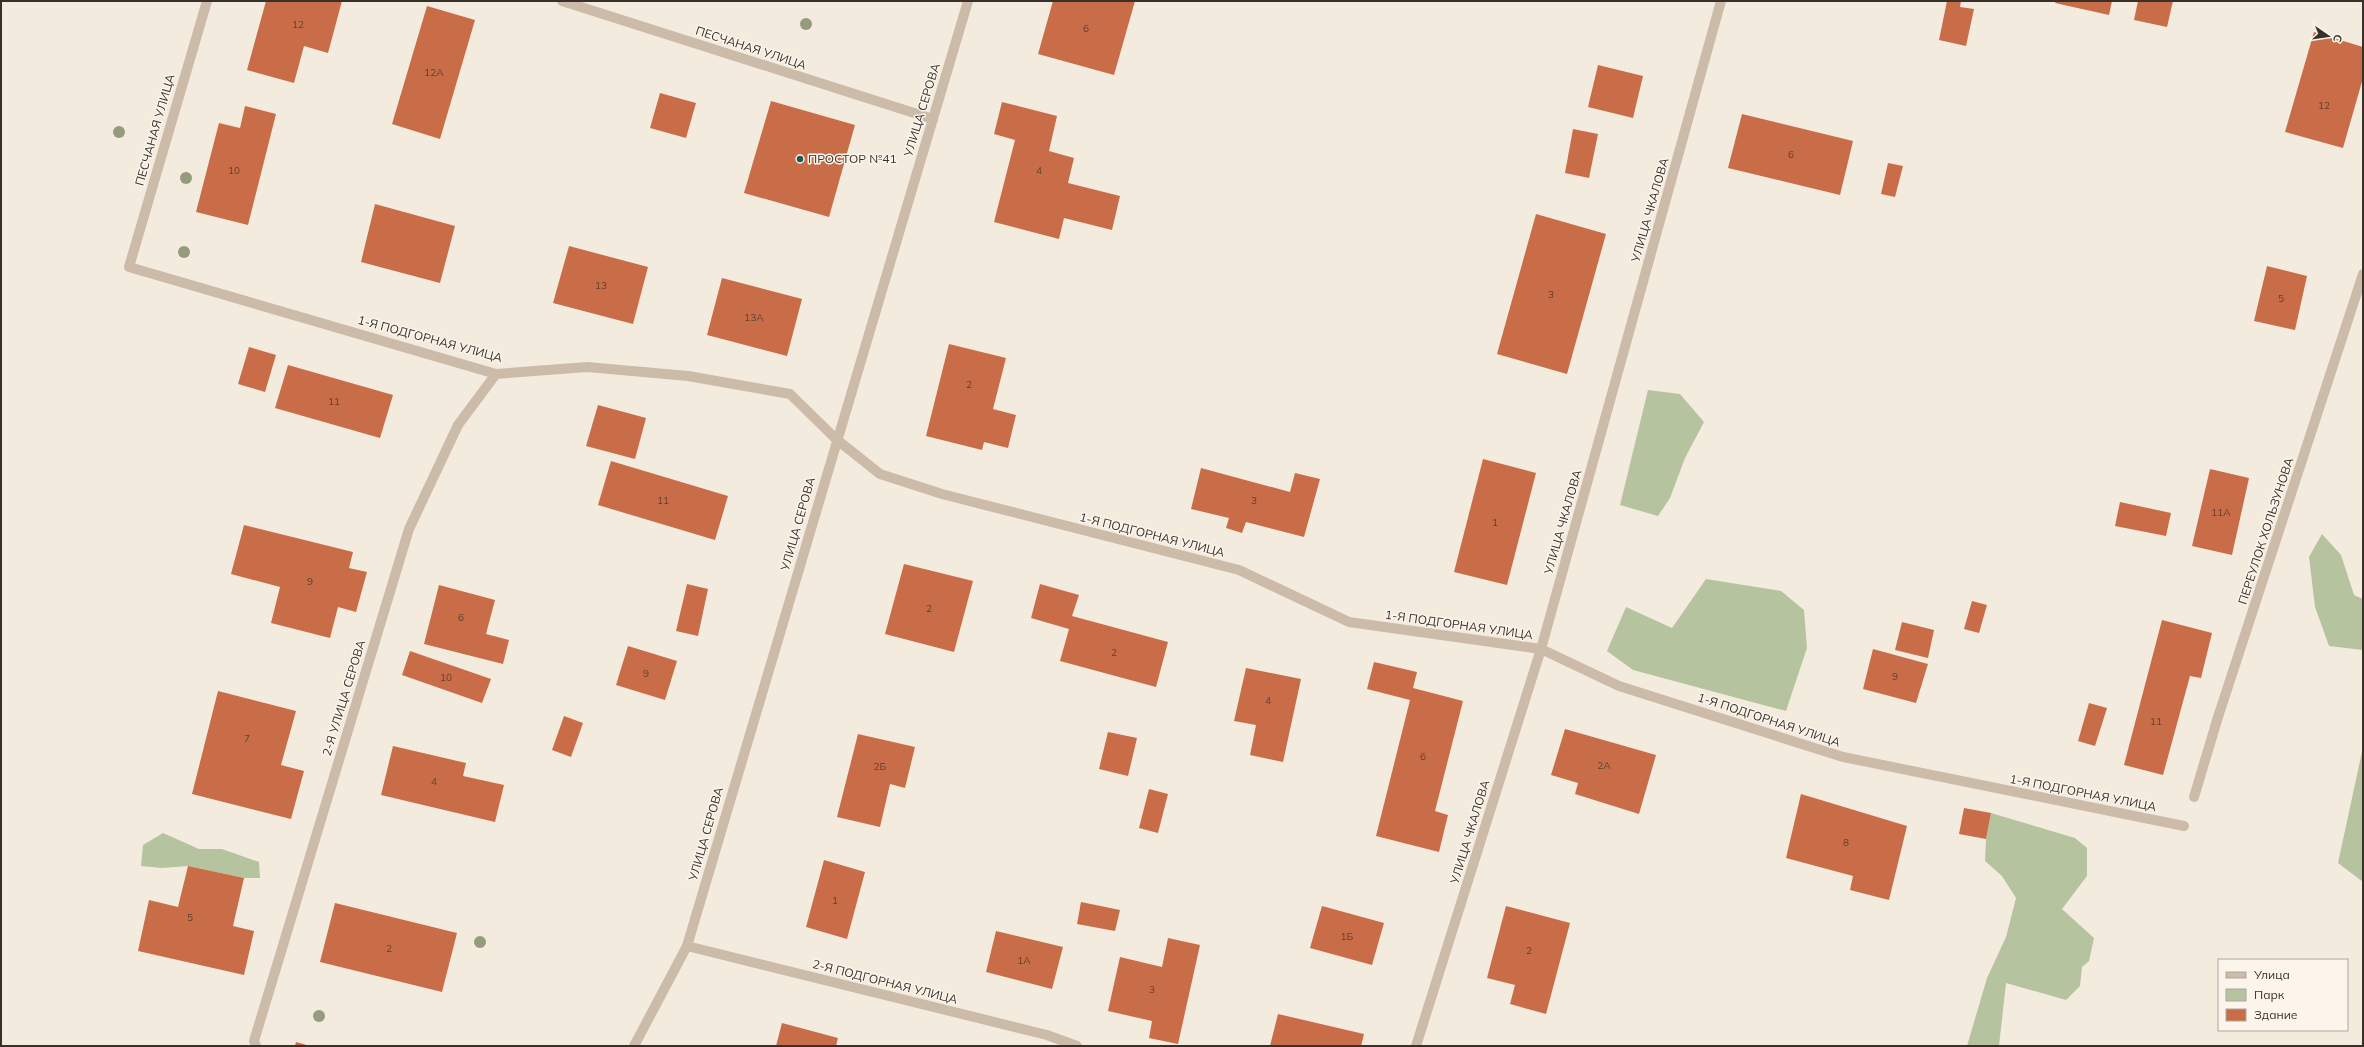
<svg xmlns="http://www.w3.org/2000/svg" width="2364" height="1047" viewBox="0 0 2364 1047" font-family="Mulish,sans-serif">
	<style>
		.green { fill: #b5c49e }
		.building { fill: #c96d48 }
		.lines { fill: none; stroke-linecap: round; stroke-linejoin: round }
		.minor { stroke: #cdbbaa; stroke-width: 10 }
		.tree { fill: #959b7d }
		.poi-dot { fill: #1e565d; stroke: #fbf5ec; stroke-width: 1.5 }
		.labels { text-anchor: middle; stroke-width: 3; stroke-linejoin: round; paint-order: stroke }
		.number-label { font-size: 10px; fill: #5e3f32 }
		.street-label { font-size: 12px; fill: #3a302a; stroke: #fbf5ec }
		.poi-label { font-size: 12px; fill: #3a302a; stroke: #fbf5ec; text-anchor: start }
	</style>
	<rect width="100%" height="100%" fill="#f4ebdf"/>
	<g class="green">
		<polygon points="1648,390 1680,394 1704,422 1685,458 1670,498 1658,516 1620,505"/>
		<polygon points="2322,534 2341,555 2354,595 2363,599 2363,650 2329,646 2315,607 2309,557"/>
		<polygon points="1706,579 1781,591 1804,610 1807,648 1786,711 1633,670 1607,651 1626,607 1672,628"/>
		<polygon points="2363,747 2363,882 2338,863"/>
		<polygon points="1991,813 2075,838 2087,848 2087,876 2062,909 2094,938 2089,961 2082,967 2080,986 2066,1000 2006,983 1999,1046 1967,1046 1987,978 2006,937 2016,898 2002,876 1985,861 1986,839"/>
		<polygon points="163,833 199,849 222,849 259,862 260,878 244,878 188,866 162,868 141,866 143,845"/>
	</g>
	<g class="building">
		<polygon points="266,1 342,1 328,53 304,46 294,83 247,70"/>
		<polygon points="1053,1 1135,1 1114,75 1038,54"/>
		<polygon points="1947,1 1961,1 1960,7 1974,9 1966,46 1939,40"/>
		<polygon points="2056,1 2112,1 2109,15 2055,3"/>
		<polygon points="2138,1 2173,1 2167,27 2134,20"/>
		<polygon points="427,6 475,20 440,139 392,124"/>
		<polygon points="2314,32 2363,47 2363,78 2343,148 2285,132"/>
		<polygon points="1598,65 1643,76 1633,118 1588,107"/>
		<polygon points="660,93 696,103 686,138 650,128"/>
		<polygon points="771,101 855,125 829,217 744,193"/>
		<polygon points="1002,102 1057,116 1049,151 1074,158 1068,183 1120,196 1112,230 1064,218 1059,239 994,222 1015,140 994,134"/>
		<polygon points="245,106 276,114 248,225 196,212 219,123 240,128"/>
		<polygon points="1742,114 1853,141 1840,195 1728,168"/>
		<polygon points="1573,129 1598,134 1589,178 1565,173"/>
		<polygon points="1888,163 1903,166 1895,197 1881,194"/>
		<polygon points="375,204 455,226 440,283 361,262"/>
		<polygon points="1536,214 1606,234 1567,374 1497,354"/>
		<polygon points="569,246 648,267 633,324 553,303"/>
		<polygon points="2267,266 2307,276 2295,330 2254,321"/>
		<polygon points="722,278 802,299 787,356 707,335"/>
		<polygon points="949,344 1006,358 993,409 1016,415 1008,448 984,442 982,450 926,436"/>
		<polygon points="249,347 276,355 265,392 238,384"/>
		<polygon points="288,365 393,395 380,438 275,408"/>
		<polygon points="598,405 646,418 635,459 586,446"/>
		<polygon points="1483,459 1536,473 1507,585 1454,572"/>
		<polygon points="611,461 728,496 715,540 598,505"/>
		<polygon points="1201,468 1290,492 1295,473 1320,479 1304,537 1246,522 1242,533 1226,528 1229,518 1191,509"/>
		<polygon points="2210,469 2249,478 2232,555 2192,546"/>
		<polygon points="2120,502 2171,513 2166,536 2115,526"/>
		<polygon points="244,525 353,552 349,568 367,572 356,612 338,607 330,638 271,623 280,587 231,574"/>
		<polygon points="904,564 973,581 954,652 885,634"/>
		<polygon points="687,584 708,589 698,636 676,631"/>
		<polygon points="1040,584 1079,595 1072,616 1168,642 1156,687 1060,661 1069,629 1031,618"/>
		<polygon points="439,585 495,600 486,634 509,640 503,664 424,644"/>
		<polygon points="1972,601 1987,605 1979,633 1964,629"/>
		<polygon points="2162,620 2212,633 2201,678 2190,676 2163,775 2124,765"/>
		<polygon points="1902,622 1934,630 1928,658 1895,650"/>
		<polygon points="628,646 677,661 665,700 616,685"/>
		<polygon points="1873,649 1928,664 1916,703 1863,689"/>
		<polygon points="410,651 491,679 482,703 402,675"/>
		<polygon points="1374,662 1417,672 1413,688 1463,701 1435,811 1448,815 1439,852 1376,836 1410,700 1367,689"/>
		<polygon points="1246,668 1301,679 1283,762 1250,755 1256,725 1234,721"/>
		<polygon points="218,691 296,711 281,765 304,771 291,819 192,794"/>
		<polygon points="2089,703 2107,708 2095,746 2078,741"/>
		<polygon points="564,716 583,723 571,757 552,750"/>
		<polygon points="1565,729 1656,755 1639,814 1575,794 1578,783 1551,775"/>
		<polygon points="1108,732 1137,738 1128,776 1099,769"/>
		<polygon points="858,734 915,747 905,788 890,784 880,827 837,817"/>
		<polygon points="393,746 466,763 463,776 504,785 495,822 381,795"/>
		<polygon points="1149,789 1168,794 1158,833 1139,828"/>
		<polygon points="1801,794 1907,826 1889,900 1850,890 1853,876 1786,858"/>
		<polygon points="1964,808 1991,813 1986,839 1959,834"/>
		<polygon points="824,860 865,872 847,939 806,927"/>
		<polygon points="188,866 244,878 233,926 254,931 244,975 138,951 149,900 178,907"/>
		<polygon points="1081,902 1120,910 1115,931 1077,924"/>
		<polygon points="335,903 457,933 442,992 320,962"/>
		<polygon points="1322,906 1384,923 1372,965 1310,948"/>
		<polygon points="1506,906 1570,923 1546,1014 1510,1004 1515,985 1487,978"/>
		<polygon points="996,931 1063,947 1052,989 986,972"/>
		<polygon points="1168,938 1200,945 1178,1044 1149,1038 1152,1021 1108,1011 1120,957 1162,967"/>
		<polygon points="1278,1014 1364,1034 1361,1046 1270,1046"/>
		<polygon points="782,1023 838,1038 836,1046 776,1046"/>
		<polygon points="296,1042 310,1046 295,1046"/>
	</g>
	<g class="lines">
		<g class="minor">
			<polyline points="207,1 129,267 496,374 587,367 688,376 790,394 836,439 880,474 942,494 1239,570 1349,622 1541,649 1619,686 1843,757 2184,826"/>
			<polyline points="562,1 933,119"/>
			<polyline points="2194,797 2218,717 2363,274"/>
			<polyline points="687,946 1047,1035 1077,1046"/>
			<polyline points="256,1046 254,1041 409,529 458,425 496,374"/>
			<polyline points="634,1046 687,946 968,1"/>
			<polyline points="1416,1046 1541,649 1721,1"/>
		</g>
	</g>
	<g class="tree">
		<circle cx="806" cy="24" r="6"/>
		<circle cx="119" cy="132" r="6"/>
		<circle cx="186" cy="178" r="6"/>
		<circle cx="184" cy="252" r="6"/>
		<circle cx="480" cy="942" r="6"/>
		<circle cx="319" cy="1016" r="6"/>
	</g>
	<circle class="poi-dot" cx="800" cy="159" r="4"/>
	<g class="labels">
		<g class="number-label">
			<text x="298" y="28">12</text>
			<text x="1086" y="32">6</text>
			<text x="434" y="76">12А</text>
			<text x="2324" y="109">12</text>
			<text x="1791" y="158">6</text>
			<text x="234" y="174">10</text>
			<text x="1039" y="174">4</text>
			<text x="601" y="289">13</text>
			<text x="1551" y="298">3</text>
			<text x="2281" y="302">5</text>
			<text x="754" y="321">13А</text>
			<text x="969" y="388">2</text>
			<text x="334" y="405">11</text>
			<text x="663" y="504">11</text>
			<text x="1254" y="504">3</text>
			<text x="2221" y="516">11А</text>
			<text x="1495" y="526">1</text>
			<text x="310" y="585">9</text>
			<text x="929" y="612">2</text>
			<text x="461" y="621">6</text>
			<text x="1114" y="656">2</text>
			<text x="646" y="677">9</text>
			<text x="1895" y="680">9</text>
			<text x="446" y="681">10</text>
			<text x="1268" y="704">4</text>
			<text x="2156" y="725">11</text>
			<text x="247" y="742">7</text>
			<text x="1423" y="760">6</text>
			<text x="1604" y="769">2А</text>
			<text x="880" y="770">2Б</text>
			<text x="434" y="785">4</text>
			<text x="1846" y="846">8</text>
			<text x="835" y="904">1</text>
			<text x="190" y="921">5</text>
			<text x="1347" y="940">1Б</text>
			<text x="389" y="952">2</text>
			<text x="1529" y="954">2</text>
			<text x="1024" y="964">1А</text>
			<text x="1152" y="993">3</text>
		</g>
		<g class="street-label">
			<text transform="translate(751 48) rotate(18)" y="4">ПЕСЧАНАЯ УЛИЦА</text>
			<text transform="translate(922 110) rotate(-73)" y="4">УЛИЦА СЕРОВА</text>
			<text transform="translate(155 130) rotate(-74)" y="4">ПЕСЧАНАЯ УЛИЦА</text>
			<text transform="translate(1650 210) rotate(-74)" y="4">УЛИЦА ЧКАЛОВА</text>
			<text transform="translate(430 339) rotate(15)" y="4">1-Я ПОДГОРНАЯ УЛИЦА</text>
			<text transform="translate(1563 522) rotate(-74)" y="4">УЛИЦА ЧКАЛОВА</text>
			<text transform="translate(798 524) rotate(-74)" y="4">УЛИЦА СЕРОВА</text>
			<text transform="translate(2266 531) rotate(-72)" y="4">ПЕРЕУЛОК ХОЛЬЗУНОВА</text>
			<text transform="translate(1152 535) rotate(14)" y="4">1-Я ПОДГОРНАЯ УЛИЦА</text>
			<text transform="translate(1459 625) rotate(8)" y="4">1-Я ПОДГОРНАЯ УЛИЦА</text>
			<text transform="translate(344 698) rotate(-73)" y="4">2-Я УЛИЦА СЕРОВА</text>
			<text transform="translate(1769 720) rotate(18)" y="4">1-Я ПОДГОРНАЯ УЛИЦА</text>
			<text transform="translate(2083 793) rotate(11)" y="4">1-Я ПОДГОРНАЯ УЛИЦА</text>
			<text transform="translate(1470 832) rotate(-73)" y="4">УЛИЦА ЧКАЛОВА</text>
			<text transform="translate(706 834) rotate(-74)" y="4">УЛИЦА СЕРОВА</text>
			<text transform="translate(885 982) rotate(14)" y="4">2-Я ПОДГОРНАЯ УЛИЦА</text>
		</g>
		<g class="poi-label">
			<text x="808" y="163">ПРОСТОР №41</text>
		</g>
	</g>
	<rect width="2364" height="1047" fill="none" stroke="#3a302a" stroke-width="4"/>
	<rect x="2218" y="959" width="130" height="72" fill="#fbf5ec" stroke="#aea69e"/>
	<rect x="2226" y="972" width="20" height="6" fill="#cdbbaa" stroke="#aea69e"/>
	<text x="2254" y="979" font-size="12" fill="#3a302a">Улица</text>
	<rect x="2226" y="989" width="20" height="12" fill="#b5c49e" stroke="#aea69e"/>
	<text x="2254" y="999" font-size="12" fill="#3a302a">Парк</text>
	<rect x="2226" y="1009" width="20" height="12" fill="#c96d48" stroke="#aea69e"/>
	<text x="2254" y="1019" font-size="12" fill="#3a302a">Здание</text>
	<g transform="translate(2328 36) rotate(103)" stroke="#fbf5ec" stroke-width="3" paint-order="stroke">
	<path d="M0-3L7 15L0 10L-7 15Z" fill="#3a302a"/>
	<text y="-6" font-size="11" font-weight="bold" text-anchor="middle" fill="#3a302a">С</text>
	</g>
</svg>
